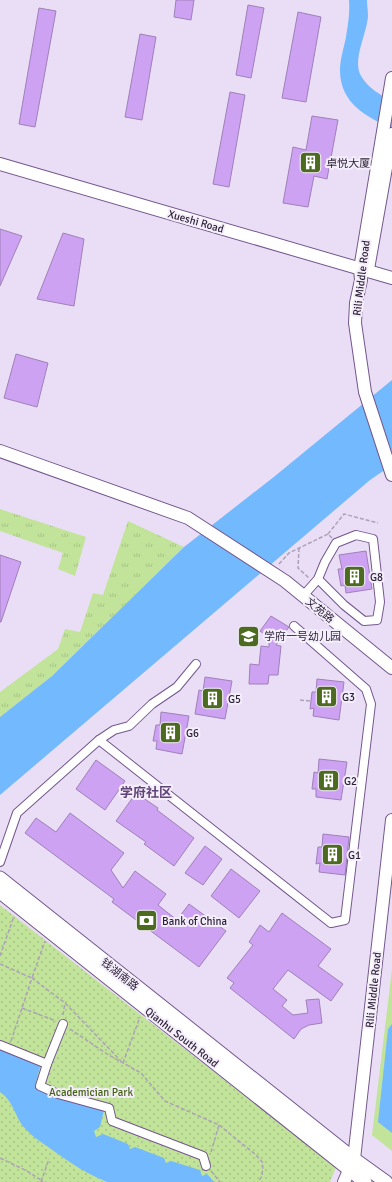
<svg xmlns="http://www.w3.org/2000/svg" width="392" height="1182" viewBox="0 0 392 1182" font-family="Signika,'Noto Sans SC',sans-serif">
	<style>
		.grass { fill: url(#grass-tufts) }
		.park { fill: url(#park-dots) }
		.garden { fill: #c1e49a }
		.water { fill: #73b9fd }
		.building { fill: #cea2f2; stroke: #9f80b8 }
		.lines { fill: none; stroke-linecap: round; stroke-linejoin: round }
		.street-casing { stroke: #74578c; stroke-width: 10 }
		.secondary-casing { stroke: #74578c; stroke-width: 14 }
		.primary-casing { stroke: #74578c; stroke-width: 15 }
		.path { stroke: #ada1b8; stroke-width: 1.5; stroke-dasharray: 4 2; stroke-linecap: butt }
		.street { stroke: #fff; stroke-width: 8 }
		.secondary { stroke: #fff; stroke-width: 12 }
		.primary { stroke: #fff; stroke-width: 13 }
		.labels { text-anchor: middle; stroke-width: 4; stroke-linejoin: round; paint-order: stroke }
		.poi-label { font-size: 11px; fill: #2b1e35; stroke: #f4eefa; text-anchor: start }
		.street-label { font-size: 11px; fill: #2b1e35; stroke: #f4eefa }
		.park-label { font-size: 11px; fill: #446215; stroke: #f4eefa }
		.quarter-label { font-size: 13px; font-weight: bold; fill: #604377; stroke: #f4eefa }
	</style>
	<defs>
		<pattern id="grass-tufts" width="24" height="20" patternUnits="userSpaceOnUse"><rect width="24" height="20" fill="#c1e49a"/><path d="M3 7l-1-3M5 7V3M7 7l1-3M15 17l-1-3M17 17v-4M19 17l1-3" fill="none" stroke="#a6c385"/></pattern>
		<pattern id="park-dots" width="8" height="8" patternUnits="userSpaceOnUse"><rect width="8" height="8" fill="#c1e49a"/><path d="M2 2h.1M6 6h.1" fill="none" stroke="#a6c385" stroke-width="1.8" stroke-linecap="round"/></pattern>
	</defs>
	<rect width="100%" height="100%" fill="#eadef6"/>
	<g class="grass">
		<polygon points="0,509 86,537 75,576 58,569 63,553 0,531"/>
		<polygon points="128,521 184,547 52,676 0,717 0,692 58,649 65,629 80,632 93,593 103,595"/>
	</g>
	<polygon class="park" points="0,905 336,1167 330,1182 0,1182"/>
	<polygon class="garden" points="392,969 392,1151 372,1135"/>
	<g class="water">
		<path d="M 349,0 L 367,0 C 367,5 368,11 368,16 C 367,34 352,59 361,76 C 368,88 381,95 392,102 L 392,128 C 366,117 340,103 340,70 C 340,60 344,47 346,37 C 348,25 350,12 349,0 Z"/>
		<polygon points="392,380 392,465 370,480 0,795 0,717 52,676 184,547 275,476"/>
		<polygon points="392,1024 392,1133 378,1122 388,1029"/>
		<path d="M 0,1049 L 41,1063 L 35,1086 L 61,1098 L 104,1110 L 100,1127 L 94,1131 L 96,1137 L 103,1134 L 128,1144 L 130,1149 L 135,1147 L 164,1158 L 166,1163 L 171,1161 L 200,1170 L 202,1176 L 207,1174 L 214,1182 L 107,1182 C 87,1174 69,1162 51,1149 C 41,1142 30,1135 22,1125 C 14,1113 13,1101 0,1092 Z"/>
	</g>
	<g class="building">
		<polygon points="176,0 194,0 191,20 174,17"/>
		<polygon points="248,5 264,8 251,78 236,75"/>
		<polygon points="39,8 56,11 35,127 19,124"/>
		<polygon points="298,12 321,17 306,102 282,98"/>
		<polygon points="140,34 156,37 142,120 125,117"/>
		<polygon points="230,92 245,95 229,187 213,184"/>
		<polygon points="312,116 338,120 327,179 314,176 308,207 283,203 293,147 306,150"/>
		<polygon points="0,229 22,236 0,286"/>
		<polygon points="63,233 84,239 74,306 37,299"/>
		<polygon points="16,354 48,363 37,407 4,398"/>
		<polygon points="366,551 372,589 346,593 345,585 341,586 338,569 342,569 339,555"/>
		<polygon points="0,555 21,562 1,622 0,622"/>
		<polygon points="271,616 289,627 276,645 281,646 278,675 269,675 268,684 249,684 250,664 259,665 261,646 269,647 269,637 260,631"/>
		<polygon points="205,677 232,681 225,719 195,714 199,690 203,691"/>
		<polygon points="317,679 344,682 339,720 313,716 314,708 310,709 312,692 316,692"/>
		<polygon points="161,712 189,716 182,754 156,749 157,741 153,741 156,725 160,725"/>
		<polygon points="319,759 347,762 341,800 316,797 316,789 312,789 314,772 318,773"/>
		<polygon points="96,760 125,781 105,810 76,789"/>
		<polygon points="136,793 158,808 157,810 194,838 174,866 144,844 146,842 116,821"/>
		<polygon points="70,813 124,853 111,870 123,888 135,871 166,894 158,905 177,920 189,904 226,931 199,967 112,902 114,899 25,833 36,818 56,832"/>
		<polygon points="323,834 349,837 345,875 319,872 320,863 316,864 318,847 322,847"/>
		<polygon points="205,846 222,859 203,885 185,873"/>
		<polygon points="231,869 260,891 239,918 211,896"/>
		<polygon points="282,913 331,949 318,966 343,984 331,1001 288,970 273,989 287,1000 282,1006 293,1015 308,1013 306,1000 319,999 322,1023 309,1025 301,1029 294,1039 230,988 234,983 227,978 253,945 249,942 260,925 269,932"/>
	</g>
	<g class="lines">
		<defs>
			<g id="street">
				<polyline points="303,596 318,579 325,562 336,543 356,535 373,539 380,602 377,620 364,621 344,605 318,579"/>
				<polyline points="99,740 114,730 129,726 152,704 177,687 196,664"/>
				<polyline points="0,862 17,813 99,740 331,923 345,920 371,704 366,689 294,626"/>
				<polyline points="63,1024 47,1064 40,1086 58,1094 109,1108 112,1121 203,1156 206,1166"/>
				<polyline points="0,1045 47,1064"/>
			</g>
			<g id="secondary">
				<polyline points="392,78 360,269 361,280 356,303 355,323 365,392 392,475"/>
				<polyline points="0,164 392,278"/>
				<polyline points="368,269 392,134"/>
				<polyline points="0,451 188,518 285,581 392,668"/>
				<polyline points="344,1182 354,1159 392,820"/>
			</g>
			<g id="primary">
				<polyline points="0,878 354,1159 386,1182"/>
				<polyline points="0,892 365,1182"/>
			</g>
		</defs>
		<use href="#street" class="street-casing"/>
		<use href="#secondary" class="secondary-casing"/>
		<use href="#primary" class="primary-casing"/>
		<g class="path">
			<polyline points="328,534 344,514 378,523"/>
			<polyline points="299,548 298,568 309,578"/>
			<polyline points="279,564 289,553 328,534 332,538"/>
			<polyline points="300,700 310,701"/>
			<polyline points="0,956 14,916"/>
			<polyline points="0,964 32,978 45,941"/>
			<polyline points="22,1008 56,1021"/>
			<polyline points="63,1015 65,1003"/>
			<polyline points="70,1029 107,1054 141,1073 165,1101 219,1125 211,1152"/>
			<polyline points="11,1041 32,978 65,1003 121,1061"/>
			<polyline points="123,1063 140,1017"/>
			<polyline points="219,1125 256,1155 263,1163 262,1176 258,1182"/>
			<polyline points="0,1158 27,1171 41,1180 43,1182"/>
			<polyline points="211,1171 220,1182"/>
			<polyline points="41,1182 49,1159"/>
		</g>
		<use href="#street" class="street"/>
		<use href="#secondary" class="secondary"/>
		<use href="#primary" class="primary"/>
	</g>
	<defs>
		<symbol id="building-square" viewBox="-11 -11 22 22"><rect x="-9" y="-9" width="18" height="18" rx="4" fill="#4c6b20" stroke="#f4eefa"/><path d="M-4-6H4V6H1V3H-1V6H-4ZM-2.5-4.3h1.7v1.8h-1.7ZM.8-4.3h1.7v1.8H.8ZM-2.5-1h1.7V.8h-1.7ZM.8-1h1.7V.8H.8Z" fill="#fff"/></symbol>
		<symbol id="school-square" viewBox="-11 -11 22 22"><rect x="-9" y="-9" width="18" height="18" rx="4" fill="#4c6b20" stroke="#f4eefa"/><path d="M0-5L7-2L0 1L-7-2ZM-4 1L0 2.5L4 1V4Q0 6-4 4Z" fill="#fff"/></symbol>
		<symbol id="bank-square" viewBox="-11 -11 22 22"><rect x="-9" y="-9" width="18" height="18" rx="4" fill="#4c6b20" stroke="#f4eefa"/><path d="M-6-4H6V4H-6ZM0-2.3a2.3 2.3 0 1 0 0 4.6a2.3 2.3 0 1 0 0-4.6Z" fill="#fff"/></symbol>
	</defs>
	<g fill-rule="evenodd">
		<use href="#building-square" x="298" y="150" width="25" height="25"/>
		<use href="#building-square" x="342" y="564" width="25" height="25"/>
		<use href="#school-square" x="236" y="624" width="25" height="25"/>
		<use href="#building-square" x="314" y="684" width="25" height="25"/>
		<use href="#building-square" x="200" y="686" width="25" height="25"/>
		<use href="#building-square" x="158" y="720" width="25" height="25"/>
		<use href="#building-square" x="316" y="768" width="25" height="25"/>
		<use href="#building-square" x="320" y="842" width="25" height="25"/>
		<use href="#bank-square" x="134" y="908" width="25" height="25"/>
	</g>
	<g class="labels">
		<g class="poi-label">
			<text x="326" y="167">卓悦大厦</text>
			<text x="370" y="581">G8</text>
			<text x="264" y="640">学府一号幼儿园</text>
			<text x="342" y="701">G3</text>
			<text x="228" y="703">G5</text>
			<text x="186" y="737">G6</text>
			<text x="344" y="785">G2</text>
			<text x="348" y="859">G1</text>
			<text x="162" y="925">Bank of China</text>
		</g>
		<g class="street-label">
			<text transform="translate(196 221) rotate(16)" y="4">Xueshi Road</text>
			<text transform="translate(361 278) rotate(-83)" y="4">Rili Middle Road</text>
			<text transform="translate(320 610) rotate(39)" y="4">文苑路</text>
			<text transform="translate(120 974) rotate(38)" y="4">钱湖南路</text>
			<text transform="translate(373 990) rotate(-84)" y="4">Rili Middle Road</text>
			<text transform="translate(182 1037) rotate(38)" y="4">Qianhu South Road</text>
		</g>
		<g class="park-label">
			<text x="91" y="1096">Academician Park</text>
		</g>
		<g class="quarter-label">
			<text x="146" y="797">学府社区</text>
		</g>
	</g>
</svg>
